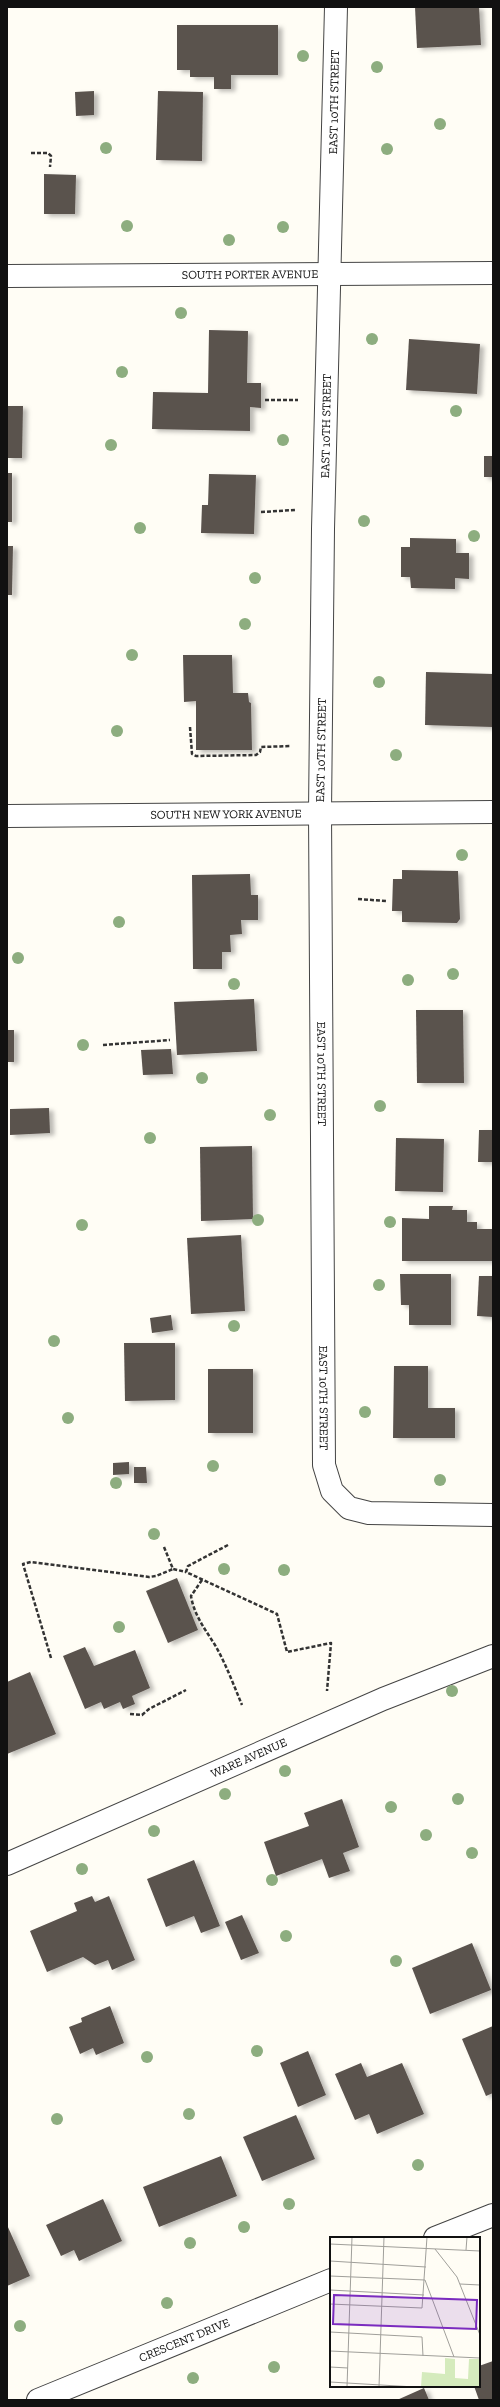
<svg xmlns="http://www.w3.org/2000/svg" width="500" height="2407" viewBox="0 0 500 2407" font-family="'Zilla Slab',serif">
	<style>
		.building { fill: #5a524d; filter: url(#shadow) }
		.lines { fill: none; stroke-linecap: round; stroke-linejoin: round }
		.minor-casing { stroke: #444; stroke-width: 24 }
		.path { stroke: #333; stroke-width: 2.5; stroke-dasharray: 4 2; stroke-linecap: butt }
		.minor { stroke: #fff; stroke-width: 22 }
		.tree { fill: #8dad7f }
		.labels { text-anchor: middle; stroke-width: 4; stroke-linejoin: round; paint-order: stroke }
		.street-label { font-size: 12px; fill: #111; stroke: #fff }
		.inset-road { fill: none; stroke: #a09f9a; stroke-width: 1 }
		.view { fill: #7b2cbf; fill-opacity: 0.15; stroke: #7b2cbf; stroke-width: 2 }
		.inset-edge { fill: none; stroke: #111; stroke-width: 2 }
	</style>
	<defs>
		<filter id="shadow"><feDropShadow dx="4.5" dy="2.5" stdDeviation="2" flood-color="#0004"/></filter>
	</defs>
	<rect width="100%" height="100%" fill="#fffdf5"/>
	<g class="building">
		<polygon points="415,7 479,7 481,45 417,48"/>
		<polygon points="177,25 278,25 278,75 231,75 231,89 214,89 214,77 190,77 190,70 177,70"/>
		<polygon points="94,91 94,115 76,116 75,92"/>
		<polygon points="158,91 203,92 202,161 156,160"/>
		<polygon points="44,174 76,175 75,214 44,214"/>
		<polygon points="209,330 248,331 247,383 261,383 261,408 250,407 250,431 152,429 153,392 208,393"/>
		<polygon points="409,339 480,344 477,394 406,390"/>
		<polygon points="7,406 23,406 22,458 7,458"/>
		<rect x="484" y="456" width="9" height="21"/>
		<rect x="7" y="473" width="5" height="49"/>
		<polygon points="209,474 256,475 254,534 201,533 202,505 208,505"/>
		<polygon points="410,538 456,539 456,553 469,553 469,579 455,578 455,589 411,588 410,577 401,577 401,547 410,547"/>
		<polygon points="7,546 13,546 12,595 7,595"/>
		<polygon points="183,655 232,655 233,693 248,693 249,702 251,703 252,750 196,750 196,701 184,702"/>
		<polygon points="426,672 493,674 493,727 425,725"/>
		<polygon points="402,870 458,871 460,919 457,923 402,922 402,911 392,911 393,879 402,879"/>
		<polygon points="250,874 251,895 258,895 258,920 241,920 242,934 230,935 231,952 222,952 222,969 193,969 192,875"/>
		<polygon points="254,999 257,1051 177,1055 174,1002"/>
		<polygon points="416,1010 463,1010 464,1083 417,1083"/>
		<rect x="7" y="1030" width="7" height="32"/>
		<polygon points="171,1049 173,1074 143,1075 141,1050"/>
		<polygon points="49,1108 50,1133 10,1135 10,1109"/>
		<polygon points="479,1130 493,1130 493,1162 478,1162"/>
		<polygon points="396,1138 444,1139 443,1192 395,1191"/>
		<polygon points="252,1146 253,1219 201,1221 200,1147"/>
		<polygon points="429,1206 453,1206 452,1210 467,1210 467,1222 477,1222 477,1229 493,1229 493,1261 402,1261 402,1218 429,1219"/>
		<polygon points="241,1235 245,1311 191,1314 187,1238"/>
		<polygon points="400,1274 451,1274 451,1325 409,1325 409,1305 401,1305"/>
		<polygon points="479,1276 493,1276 493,1317 477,1316"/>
		<polygon points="171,1315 173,1330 152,1333 150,1318"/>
		<polygon points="124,1343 175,1343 175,1400 125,1401"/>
		<polygon points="394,1366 428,1366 428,1408 455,1408 455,1438 393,1438"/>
		<rect x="208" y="1369" width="45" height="64"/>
		<polygon points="129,1462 129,1474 113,1475 113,1463"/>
		<polygon points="134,1467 146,1467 147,1483 134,1483"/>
		<polygon points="177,1578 198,1630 168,1643 146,1591"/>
		<polygon points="85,1647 94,1666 135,1650 150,1688 132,1696 135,1704 123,1709 120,1702 104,1709 101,1702 85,1709 63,1656"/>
		<polygon points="30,1672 56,1734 7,1754 7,1682"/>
		<polygon points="342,1799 359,1847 343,1853 350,1871 329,1878 322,1859 276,1876 264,1842 309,1826 304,1813"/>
		<polygon points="194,1860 220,1926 201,1933 194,1916 166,1927 147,1879"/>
		<polygon points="92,1896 95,1902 109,1896 135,1960 112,1970 108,1960 95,1965 83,1957 47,1972 30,1931 77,1911 74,1903"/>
		<polygon points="242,1915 259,1953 241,1960 225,1922"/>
		<polygon points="472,1943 491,1990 430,2014 412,1968"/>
		<polygon points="110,2006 124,2043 96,2055 93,2048 80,2054 69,2027 82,2022 81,2018"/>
		<polygon points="493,2026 493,2093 486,2096 462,2039"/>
		<polygon points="308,2051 326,2095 298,2107 280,2063"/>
		<polygon points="361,2063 367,2077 402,2063 424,2114 377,2134 369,2114 355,2120 335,2074"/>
		<polygon points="296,2115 315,2159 262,2181 243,2137"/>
		<polygon points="221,2156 237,2196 159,2227 143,2187"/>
		<polygon points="103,2199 122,2241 79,2261 74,2250 61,2256 46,2225"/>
		<polygon points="7,2225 30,2276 7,2286"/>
		<polygon points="493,2361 493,2400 479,2400 474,2386 479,2386 479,2366"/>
		<polygon points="424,2388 429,2400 397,2400"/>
	</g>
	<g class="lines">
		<defs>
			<g id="minor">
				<path id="s1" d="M 336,7 L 323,529 L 320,812 L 324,1465 L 332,1491 L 349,1508 L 369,1513 L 493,1515"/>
				<path id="s2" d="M 7,276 L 493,273"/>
				<path id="s3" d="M 7,816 L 493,812"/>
				<path id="s4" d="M 7,1864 L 383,1699 L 493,1656"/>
				<polyline points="435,2238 493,2215"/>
				<path id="s5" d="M 38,2400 L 331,2280"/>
			</g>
		</defs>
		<use href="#minor" class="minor-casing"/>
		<g class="path">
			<polyline points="31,153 48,153 51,156 50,167"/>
			<polyline points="265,400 298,400"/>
			<polyline points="261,512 295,510"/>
			<polyline points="190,727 192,754 196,756 256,755 260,752 261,747 291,746"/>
			<polyline points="358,899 386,901"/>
			<polyline points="103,1045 170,1040"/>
			<polyline points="228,1545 188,1566 186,1572 277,1614 287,1652 331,1643 327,1691"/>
			<polyline points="164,1547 173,1569 186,1572"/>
			<path d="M 202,1580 L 191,1596 C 194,1615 205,1629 215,1645 C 226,1664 234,1686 242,1705"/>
			<polyline points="51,1658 23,1564 31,1562 149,1577 156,1576 173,1569"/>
			<polyline points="130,1714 142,1715 149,1709 186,1690"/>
		</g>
		<use href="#minor" class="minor"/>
	</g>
	<g class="tree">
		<circle cx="303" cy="56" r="6"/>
		<circle cx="377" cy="67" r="6"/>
		<circle cx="440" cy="124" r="6"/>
		<circle cx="106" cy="148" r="6"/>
		<circle cx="387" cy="149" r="6"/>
		<circle cx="127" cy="226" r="6"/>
		<circle cx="283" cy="227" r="6"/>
		<circle cx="229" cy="240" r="6"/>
		<circle cx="181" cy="313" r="6"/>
		<circle cx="372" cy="339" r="6"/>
		<circle cx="122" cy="372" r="6"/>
		<circle cx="456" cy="411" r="6"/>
		<circle cx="283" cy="440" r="6"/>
		<circle cx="111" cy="445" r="6"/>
		<circle cx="364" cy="521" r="6"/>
		<circle cx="140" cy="528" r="6"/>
		<circle cx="474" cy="536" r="6"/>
		<circle cx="255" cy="578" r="6"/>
		<circle cx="245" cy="624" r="6"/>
		<circle cx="132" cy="655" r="6"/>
		<circle cx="379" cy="682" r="6"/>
		<circle cx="117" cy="731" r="6"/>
		<circle cx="396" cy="755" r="6"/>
		<circle cx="462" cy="855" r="6"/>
		<circle cx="119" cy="922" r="6"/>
		<circle cx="18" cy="958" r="6"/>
		<circle cx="453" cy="974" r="6"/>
		<circle cx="408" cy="980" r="6"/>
		<circle cx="234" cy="984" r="6"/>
		<circle cx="83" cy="1045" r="6"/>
		<circle cx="202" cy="1078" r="6"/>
		<circle cx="380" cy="1106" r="6"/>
		<circle cx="270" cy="1115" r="6"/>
		<circle cx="150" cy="1138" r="6"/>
		<circle cx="258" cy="1220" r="6"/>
		<circle cx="390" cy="1222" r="6"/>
		<circle cx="82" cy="1225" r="6"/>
		<circle cx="379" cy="1285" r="6"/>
		<circle cx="234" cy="1326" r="6"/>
		<circle cx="54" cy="1341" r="6"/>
		<circle cx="365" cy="1412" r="6"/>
		<circle cx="68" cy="1418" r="6"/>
		<circle cx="213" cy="1466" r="6"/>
		<circle cx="440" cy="1480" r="6"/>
		<circle cx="116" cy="1483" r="6"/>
		<circle cx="154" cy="1534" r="6"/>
		<circle cx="224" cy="1569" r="6"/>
		<circle cx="284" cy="1570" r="6"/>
		<circle cx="119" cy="1627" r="6"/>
		<circle cx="452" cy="1691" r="6"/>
		<circle cx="285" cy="1771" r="6"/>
		<circle cx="225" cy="1794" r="6"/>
		<circle cx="458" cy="1799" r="6"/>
		<circle cx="391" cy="1807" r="6"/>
		<circle cx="154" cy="1831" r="6"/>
		<circle cx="426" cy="1835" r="6"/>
		<circle cx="472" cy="1853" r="6"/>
		<circle cx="82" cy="1869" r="6"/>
		<circle cx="272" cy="1880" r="6"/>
		<circle cx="286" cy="1936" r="6"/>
		<circle cx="396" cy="1961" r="6"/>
		<circle cx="257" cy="2051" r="6"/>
		<circle cx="147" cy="2057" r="6"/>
		<circle cx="189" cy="2114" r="6"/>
		<circle cx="57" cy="2119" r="6"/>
		<circle cx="418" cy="2165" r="6"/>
		<circle cx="289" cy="2204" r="6"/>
		<circle cx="244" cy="2227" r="6"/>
		<circle cx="190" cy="2243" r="6"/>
		<circle cx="167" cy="2303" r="6"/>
		<circle cx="20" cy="2326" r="6"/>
		<circle cx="274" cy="2367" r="6"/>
		<circle cx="193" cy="2378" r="6"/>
	</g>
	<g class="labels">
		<g class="street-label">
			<text transform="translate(334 102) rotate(-89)" y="4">EAST 10TH STREET</text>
			<text dy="4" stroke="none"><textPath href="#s2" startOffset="243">SOUTH PORTER AVENUE</textPath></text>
			<text transform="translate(326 426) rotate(-89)" y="4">EAST 10TH STREET</text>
			<text transform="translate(321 750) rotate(-89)" y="4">EAST 10TH STREET</text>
			<text dy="4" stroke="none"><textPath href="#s3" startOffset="219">SOUTH NEW YORK AVENUE</textPath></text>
			<text dy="4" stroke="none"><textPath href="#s1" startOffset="1067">EAST 10TH STREET</textPath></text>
			<text dy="4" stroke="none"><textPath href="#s1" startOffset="1391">EAST 10TH STREET</textPath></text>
			<text dy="4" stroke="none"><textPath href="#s4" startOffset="264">WARE AVENUE</textPath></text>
			<text dy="4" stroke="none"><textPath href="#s5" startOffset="158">CRESCENT DRIVE</textPath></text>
		</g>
	</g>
	<g transform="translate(330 2237)">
		<rect width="150" height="150" fill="#fffdf5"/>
		<path d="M 115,121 L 125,122 L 125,141 L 138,142 L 139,122 L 150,122 L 150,150 L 91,150 L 92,135 L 115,137 Z" fill="#d5ebbd"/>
		<path class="inset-road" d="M 0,7 L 150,14M 105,12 L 127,40 L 150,98M 136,13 L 137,0M 0,24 L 96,30M 0,39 L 95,43 L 124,120M 130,47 L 150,48M 0,53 L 94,58M 0,67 L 92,71 L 97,0M 0,95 L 92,100 L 93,119M 0,114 L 150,121M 0,130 L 18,131M 0,145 L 85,150M 17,150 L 22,0M 49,150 L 54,0"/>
		<path class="view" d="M 4,58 L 147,63 L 146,92 L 3,87 Z"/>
		<rect width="150" height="150" class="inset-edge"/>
	</g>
	<rect width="500" height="2407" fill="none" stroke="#111111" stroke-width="16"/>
</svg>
